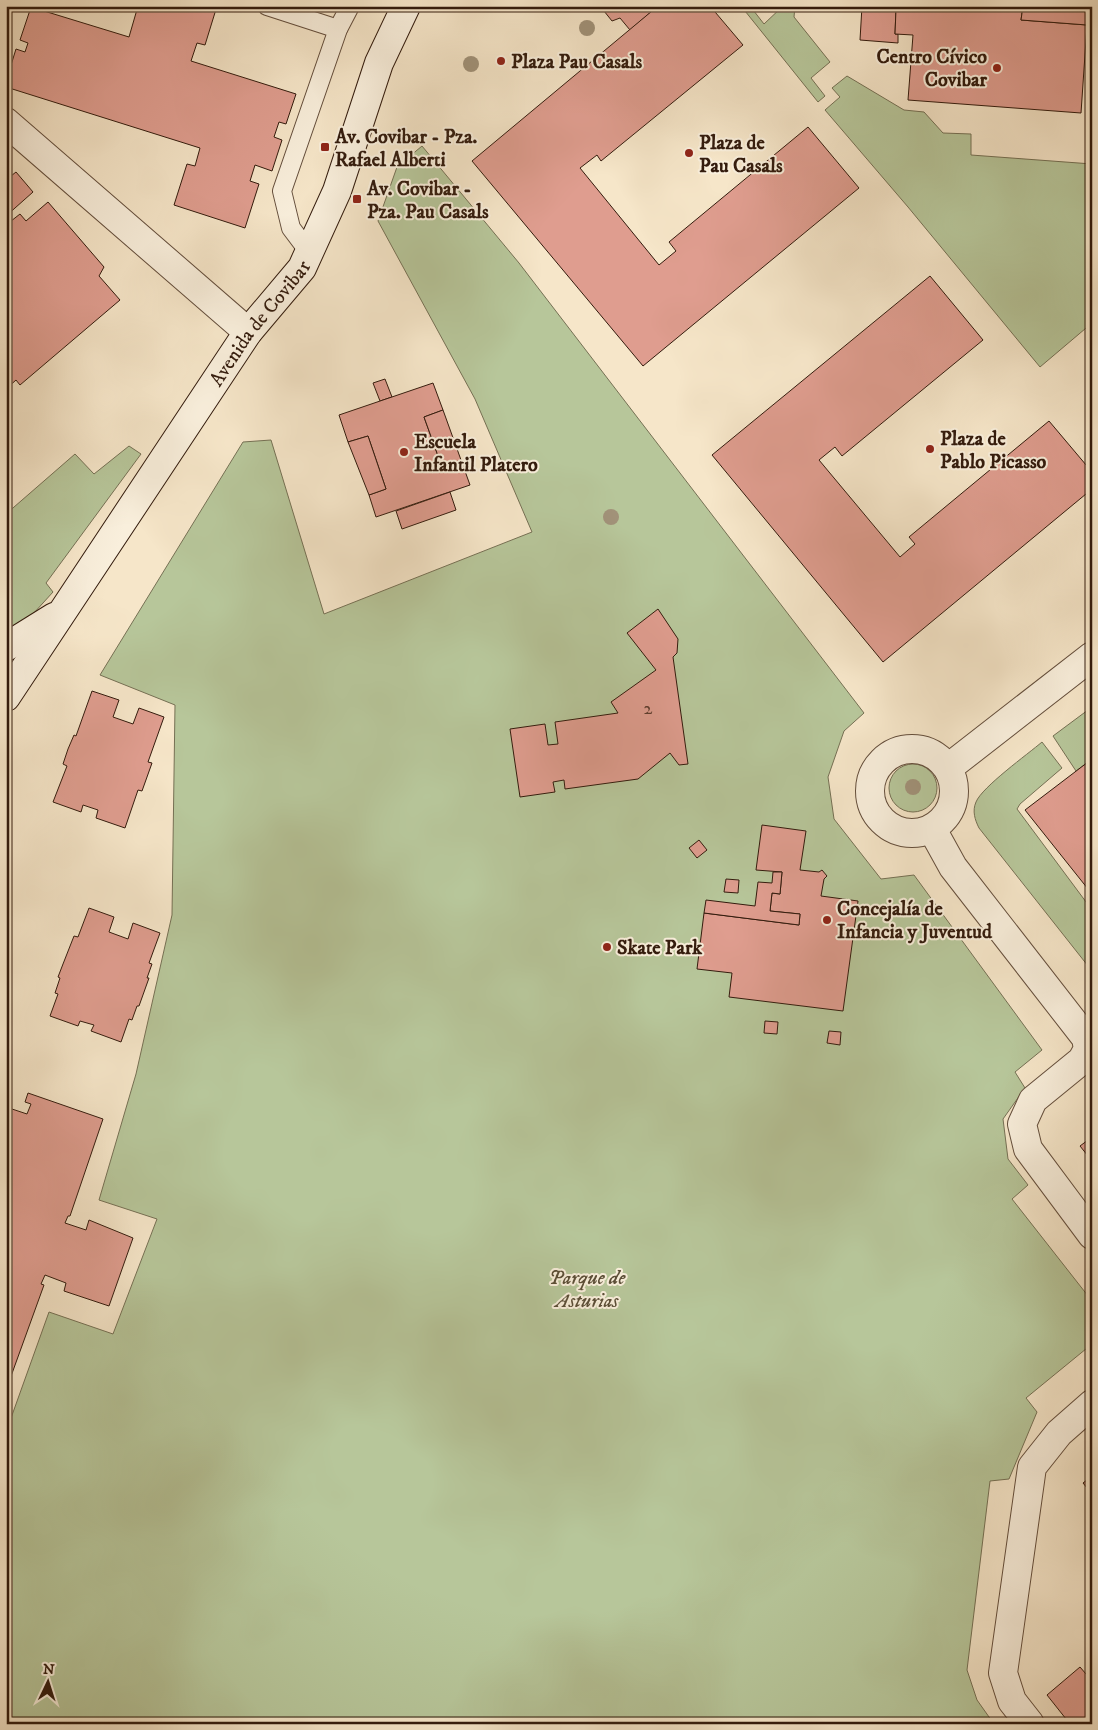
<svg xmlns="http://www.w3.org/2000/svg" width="1098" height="1730" viewBox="0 0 1098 1730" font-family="'IM FELL DW Pica',serif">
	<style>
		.green { fill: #b7c69a; stroke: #757054 }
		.building { fill: #df9d8f; stroke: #331b0d }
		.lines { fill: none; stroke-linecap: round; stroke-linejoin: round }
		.lane-casing { stroke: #644e3c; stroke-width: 20 }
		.street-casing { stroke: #644e3c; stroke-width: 30 }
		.secondary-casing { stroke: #331b0d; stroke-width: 30 }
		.lane { stroke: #f9efdc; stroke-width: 18 }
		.street { stroke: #f9efdc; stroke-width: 28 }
		.secondary { stroke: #f9efdc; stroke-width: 28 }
		.tree { fill: #a19279 }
		.poi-dot { fill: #8f2418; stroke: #f9efdc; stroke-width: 2 }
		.labels { text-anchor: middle; stroke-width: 4; stroke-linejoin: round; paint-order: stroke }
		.number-label { font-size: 18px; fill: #5e3c2e }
		.poi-label { font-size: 20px; font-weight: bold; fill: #331b0d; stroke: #f9efdc; text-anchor: start }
		.street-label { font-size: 20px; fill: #331b0d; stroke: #f9efdc }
		.park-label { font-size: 20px; font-style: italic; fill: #5b4e37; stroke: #f9efdc }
	</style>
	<rect width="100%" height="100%" fill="#f6e6c9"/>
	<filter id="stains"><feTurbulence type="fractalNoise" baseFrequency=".004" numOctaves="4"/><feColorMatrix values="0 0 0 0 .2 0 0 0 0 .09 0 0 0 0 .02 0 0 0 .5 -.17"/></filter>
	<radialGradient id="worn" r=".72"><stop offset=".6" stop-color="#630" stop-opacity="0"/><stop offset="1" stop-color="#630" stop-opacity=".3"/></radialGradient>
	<g class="green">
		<polygon points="741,6 750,6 764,24 783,6 795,6 794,17 830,62 811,78 825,96 818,102"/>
		<polygon points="847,76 904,110 924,112 943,133 971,134 971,155 1092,164 1092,323 1040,367 908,207 825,110 840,97 832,88"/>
		<polygon points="422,146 519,263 864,713 844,731 828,777 834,819 881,879 914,875 1042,1050 1015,1072 1025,1088 1003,1119 1008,1159 1028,1185 1012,1199 1092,1301 1092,1344 1026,1398 1037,1412 1009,1479 990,1481 967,1670 977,1700 994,1724 6,1724 6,1432 49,1312 113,1334 157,1219 99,1200 136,1074 172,915 175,705 100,675 243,442 271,440 324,614 532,532 475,399 378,221 397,167"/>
		<polygon points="129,446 141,454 46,583 53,592 23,625 6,636 6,514 75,454 94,474"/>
		<polygon points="1092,707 1092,759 1076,771 1053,736"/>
		<path d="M 1042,742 L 1062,768 L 1020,804 L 1017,809 L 1092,910 L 1092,971 L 979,828 C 975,820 972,811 976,802 C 982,787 1028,754 1042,742 Z"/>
		<circle cx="913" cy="788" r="24"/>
	</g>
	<g class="building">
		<polygon points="138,6 217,6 205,45 197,43 191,61 296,94 286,124 279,122 274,137 282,140 272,171 255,165 250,181 259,184 245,228 174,205 187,164 195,166 200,148 6,87 6,81 16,49 25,52 28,43 20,40 31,7 129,37"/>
		<polygon points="600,6 658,6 630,30 620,18 612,21"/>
		<polygon points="658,6 710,6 743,45 601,161 597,155 580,168 659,265 676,251 669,242 808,127 859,188 643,366 472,161"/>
		<polygon points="862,6 896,9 895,34 898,34 898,43 860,40"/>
		<polygon points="872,6 1023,6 1021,20 1087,25 1081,113 908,100 913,35 895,34 896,9"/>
		<polygon points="1023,6 1088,6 1087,25 1021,20"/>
		<polygon points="16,172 33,192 6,216 6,180"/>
		<polygon points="48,202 104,267 99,276 120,300 20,385 16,380 6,389 6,225 20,214 26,221"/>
		<polygon points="930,276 983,340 842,456 835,447 819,460 900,557 915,544 909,537 1049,421 1092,472 1092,489 883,662 712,455"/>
		<polygon points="385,379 392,397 380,401 373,383"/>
		<polygon points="433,383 443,410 424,417 442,467 461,460 470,485 376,517 369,495 386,489 368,436 348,442 339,415"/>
		<polygon points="443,410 461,460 442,467 424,417"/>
		<polygon points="368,436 386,489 369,495 348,442"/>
		<polygon points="450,492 456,510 402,529 396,511"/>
		<polygon points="658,609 678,639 677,653 673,657 688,764 679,765 670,753 638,779 565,789 564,780 553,782 555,792 520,797 510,729 545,724 548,745 558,744 555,722 618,713 611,702 656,670 627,633"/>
		<polygon points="92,691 119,700 113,717 133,724 139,708 164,717 148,762 152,763 142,791 138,790 125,828 96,818 98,810 83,805 81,812 53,802 67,766 63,764 68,749 74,735 76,736"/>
		<polygon points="1092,759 1092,894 1025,810"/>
		<polygon points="762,825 806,831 800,870 819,872 822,870 827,876 824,879 821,896 858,901 843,1011 729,997 732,973 697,969 704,913 799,925 800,914 770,911 772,893 780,894 782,872 756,870"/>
		<polygon points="699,840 707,850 697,858 689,848"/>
		<polygon points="773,872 782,872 780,894 772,893 770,911 800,914 799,925 704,913 706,900 755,906 758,882 772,883"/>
		<polygon points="726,879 739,880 738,893 724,892"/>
		<polygon points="89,908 114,917 109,932 128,939 133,923 160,933 149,963 152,964 147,978 149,978 139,1006 137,1006 132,1020 129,1019 121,1042 91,1031 94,1025 80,1021 78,1026 50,1016 58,994 55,993 60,978 58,977 63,964 74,936 78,937"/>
		<polygon points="765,1021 778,1022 777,1034 764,1033"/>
		<polygon points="829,1031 841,1032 840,1045 827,1043"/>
		<polygon points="28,1093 103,1119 70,1216 68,1216 65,1223 86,1230 89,1220 133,1238 109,1306 64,1291 66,1283 45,1275 41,1284 44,1285 6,1390 6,1172 9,1165 6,1165 6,1107 27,1114 31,1104 25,1102"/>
		<polygon points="1092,1137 1092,1161 1080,1146"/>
		<polygon points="1092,1476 1092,1494 1083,1483"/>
		<polygon points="1080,1667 1092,1681 1092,1715 1080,1724 1070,1724 1047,1695"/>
	</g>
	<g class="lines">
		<defs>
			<g id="lane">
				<polyline points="267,6 338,29"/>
				<polyline points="309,252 291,228 282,191 338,29 350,6"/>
			</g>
			<g id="street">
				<polyline points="6,122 248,332"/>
				<circle cx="912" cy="791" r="42"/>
				<polyline points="948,768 1092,656"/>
				<polyline points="932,829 953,867 1086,1038 1088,1049 1082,1060 1033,1100 1022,1124 1028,1149 1092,1235"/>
				<polyline points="1030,1724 1012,1701 1003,1673 1032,1467 1059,1433 1092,1404"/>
			</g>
			<g id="secondary">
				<polyline points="6,647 54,617"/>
				<path id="s1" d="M 6,697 L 248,332 L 302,268 L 337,191 L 379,63 L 406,6"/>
			</g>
		</defs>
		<use href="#lane" class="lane-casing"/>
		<use href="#street" class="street-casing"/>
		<use href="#secondary" class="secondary-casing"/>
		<use href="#lane" class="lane"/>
		<use href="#street" class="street"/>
		<use href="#secondary" class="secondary"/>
	</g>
	<g class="tree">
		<circle cx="587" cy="28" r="8"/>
		<circle cx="471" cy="64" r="8"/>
		<circle cx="611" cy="517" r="8"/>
		<circle cx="913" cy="787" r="8"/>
	</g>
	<g class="poi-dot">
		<circle cx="501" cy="61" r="5"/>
		<circle cx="997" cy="68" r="5"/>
		<rect x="320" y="142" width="10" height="10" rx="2.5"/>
		<circle cx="689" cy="153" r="5"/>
		<rect x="352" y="194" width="10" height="10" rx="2.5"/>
		<circle cx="930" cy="449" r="5"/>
		<circle cx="404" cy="452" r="5"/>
		<circle cx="827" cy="920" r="5"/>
		<circle cx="607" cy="947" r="5"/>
	</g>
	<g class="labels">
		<g class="number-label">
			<text x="648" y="714">2</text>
		</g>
		<g class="poi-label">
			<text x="987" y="63" text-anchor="end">Centro Cívico<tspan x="987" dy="23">Covibar</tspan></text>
			<text x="511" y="68">Plaza Pau Casals</text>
			<text x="335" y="143">Av. Covibar - Pza.<tspan x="335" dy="23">Rafael Alberti</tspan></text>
			<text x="699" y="149">Plaza de<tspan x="699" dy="23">Pau Casals</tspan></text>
			<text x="367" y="195">Av. Covibar -<tspan x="367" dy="23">Pza. Pau Casals</tspan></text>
			<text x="940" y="445">Plaza de<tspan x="940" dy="23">Pablo Picasso</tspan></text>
			<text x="414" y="448">Escuela<tspan x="414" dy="23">Infantil Platero</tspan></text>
			<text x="837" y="915">Concejalía de<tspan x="837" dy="23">Infancia y Juventud</tspan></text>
			<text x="617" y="954">Skate Park</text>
		</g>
		<g class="street-label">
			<text dy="7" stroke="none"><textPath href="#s1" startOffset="452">Avenida de Covibar</textPath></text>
		</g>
		<g class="park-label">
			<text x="587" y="1284">Parque de<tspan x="587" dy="23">Asturias</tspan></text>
		</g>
	</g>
	<rect width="1098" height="1730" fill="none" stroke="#f6e6c9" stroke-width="25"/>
	<rect x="8" y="8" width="1083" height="1715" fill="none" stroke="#331b0d" stroke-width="2.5"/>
	<rect x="12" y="12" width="1073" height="1705" fill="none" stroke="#331b0d"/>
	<g transform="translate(48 1682) rotate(4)" stroke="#f9efdc" stroke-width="4" paint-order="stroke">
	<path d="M0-4L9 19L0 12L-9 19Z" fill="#331b0d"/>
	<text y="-8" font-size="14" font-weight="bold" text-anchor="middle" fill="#331b0d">N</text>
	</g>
	<rect width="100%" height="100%" filter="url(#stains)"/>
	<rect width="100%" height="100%" fill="url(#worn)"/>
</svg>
